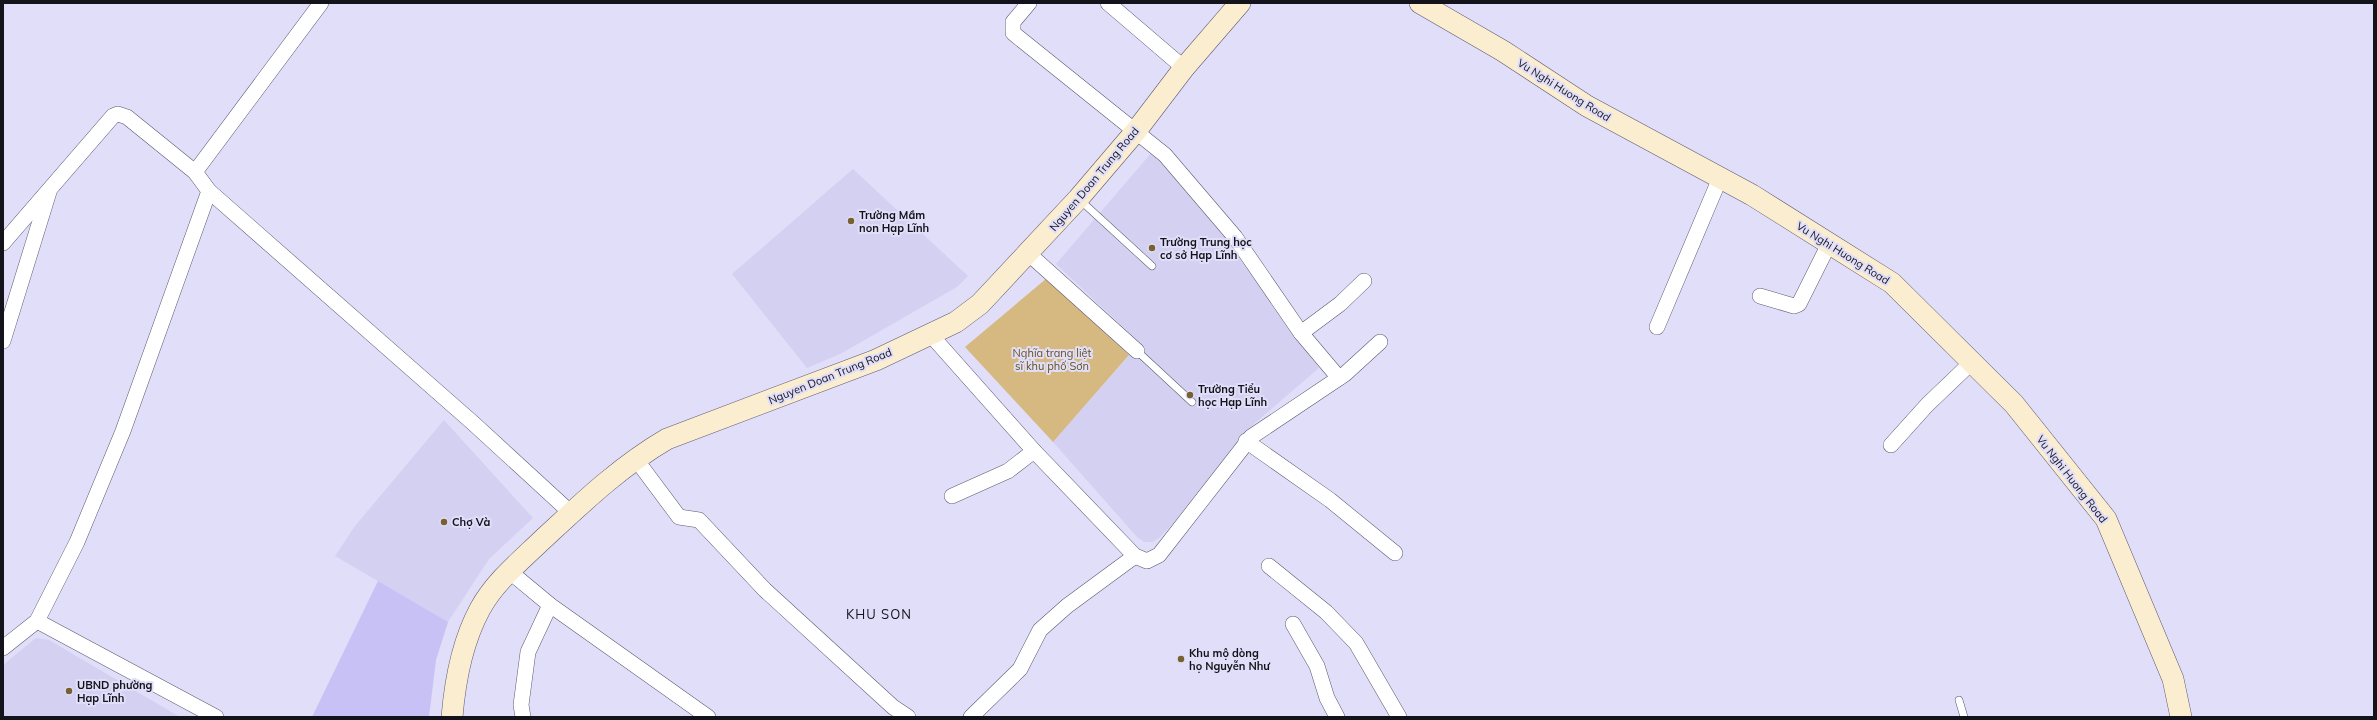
<svg xmlns="http://www.w3.org/2000/svg" width="2377" height="720" viewBox="0 0 2377 720" font-family="Mulish,sans-serif">
	<style>
		.built { fill: #d4d0f1 }
		.green { fill: #d5b980 }
		.water { fill: #c8c1f6 }
		.lines { fill: none; stroke-linecap: round; stroke-linejoin: round }
		.lane-casing { stroke: #5c5970; stroke-width: 8 }
		.street-casing { stroke: #5c5970; stroke-width: 16 }
		.secondary-casing { stroke: #5c5970; stroke-width: 22 }
		.lane { stroke: #fff; stroke-width: 7 }
		.street { stroke: #fff; stroke-width: 15 }
		.secondary { stroke: #fbedcf; stroke-width: 21 }
		.poi-dot { fill: #776131; stroke: #e0def8; stroke-width: 1.5 }
		.labels { text-anchor: middle; stroke-width: 4; stroke-linejoin: round; paint-order: stroke }
		.street-label { font-size: 11px; fill: #14131c; stroke: #e0def8 }
		.poi-label { font-size: 11px; font-weight: bold; fill: #14131c; stroke: #e0def8; text-anchor: start }
		.park-label { font-size: 11px; fill: #66501e; stroke: #e0def8 }
		.quarter-label { font-size: 13px; letter-spacing: 1px; fill: #14131c; stroke: #e0def8 }
	</style>
	<rect width="100%" height="100%" fill="#e0def8"/>
	<g class="built">
		<polygon points="1153,151 1231,240 1238,257 1319,368 1255,423 1232,448 1185,511 1159,538 1152,542 1144,542 1137,537 1053,442 1140,343 1056,264"/>
		<polygon points="853,169 968,276 957,287 842,353 807,368 732,274"/>
		<polygon points="444,420 533,518 489,559 448,622 335,556 355,526"/>
		<polygon points="36,638 49,640 180,717 3,717 3,665"/>
	</g>
	<polygon class="green" points="1047,278 1129,355 1053,442 965,347"/>
	<polygon class="water" points="378,581 448,622 436,660 429,717 312,717"/>
	<g class="lines">
		<defs>
			<g id="lane">
				<polyline points="1080,200 1152,266"/>
				<polyline points="1137,351 1192,402"/>
				<polyline points="1959,700 1964,717"/>
			</g>
			<g id="street">
				<polyline points="1029,3 1013,22 1013,33 1165,155 1235,237 1301,333 1339,378"/>
				<polyline points="1108,3 1184,68"/>
				<polyline points="209,191 473,423 571,513"/>
				<polyline points="3,243 113,116 118,114 127,117 195,172"/>
				<polyline points="1029,254 1137,351"/>
				<polyline points="1760,296 1794,306 1799,304 1829,244"/>
				<polyline points="1657,327 1720,178"/>
				<polyline points="1301,333 1340,304 1364,281"/>
				<polyline points="930,334 1034,451 1135,556 1147,561 1159,555 1251,437 1345,374 1380,342"/>
				<polyline points="3,341 49,192"/>
				<polyline points="1246,441 1330,500 1395,553"/>
				<polyline points="1891,445 1927,405 1972,362"/>
				<polyline points="635,458 679,517 699,520 765,590 893,707 908,717"/>
				<polyline points="952,496 1008,471 1034,451"/>
				<polyline points="1269,566 1326,612 1356,643 1399,717"/>
				<polyline points="509,571 550,605 708,717"/>
				<polyline points="37,621 216,717"/>
				<polyline points="1293,624 1317,666 1327,698 1337,717"/>
				<polyline points="3,648 37,621 77,542 123,431 209,191 195,172 321,3"/>
				<polyline points="523,717 521,705 528,652 550,605"/>
				<polyline points="971,717 1020,669 1040,630 1067,606 1135,556"/>
			</g>
			<g id="secondary">
				<polyline points="1420,3 1503,51 1587,106 1752,195 1892,283 2014,404 2106,519 2173,679 2181,717"/>
				<path d="M 452,717 C 455,681 462,642 480,609 C 494,583 519,562 540,542 C 580,505 619,467 667,439 L 876,360 L 956,322 L 980,304 L 1078,199 L 1136,131 L 1184,68 L 1240,3"/>
			</g>
		</defs>
		<use href="#lane" class="lane-casing"/>
		<use href="#street" class="street-casing"/>
		<use href="#secondary" class="secondary-casing"/>
		<use href="#lane" class="lane"/>
		<use href="#street" class="street"/>
		<use href="#secondary" class="secondary"/>
	</g>
	<g class="poi-dot">
		<circle cx="851" cy="221" r="4"/>
		<circle cx="1152" cy="248" r="4"/>
		<circle cx="1190" cy="395" r="4"/>
		<circle cx="444" cy="522" r="4"/>
		<circle cx="1181" cy="659" r="4"/>
		<circle cx="69" cy="691" r="4"/>
	</g>
	<g class="labels">
		<g class="street-label">
			<text transform="translate(1564 90) rotate(32)" y="4">Vu Nghi Huong Road</text>
			<text transform="translate(1094 179) rotate(-50)" y="4">Nguyen Doan Trung Road</text>
			<text transform="translate(1843 253) rotate(32)" y="4">Vu Nghi Huong Road</text>
			<text transform="translate(830 376) rotate(-22)" y="4">Nguyen Doan Trung Road</text>
			<text transform="translate(2072 479) rotate(52)" y="4">Vu Nghi Huong Road</text>
		</g>
		<g class="poi-label">
			<text x="859" y="219">Trường Mầm<tspan x="859" dy="13">non Hạp Lĩnh</tspan></text>
			<text x="1160" y="246">Trường Trung học<tspan x="1160" dy="13">cơ sở Hạp Lĩnh</tspan></text>
			<text x="1198" y="393">Trường Tiểu<tspan x="1198" dy="13">học Hạp Lĩnh</tspan></text>
			<text x="452" y="526">Chợ Và</text>
			<text x="1189" y="657">Khu mộ dòng<tspan x="1189" dy="13">họ Nguyễn Như</tspan></text>
			<text x="77" y="689">UBND phường<tspan x="77" dy="13">Hạp Lĩnh</tspan></text>
		</g>
		<g class="park-label">
			<text x="1052" y="357">Nghĩa trang liệt<tspan x="1052" dy="13">sĩ khu phố Sơn</tspan></text>
		</g>
		<g class="quarter-label">
			<text x="879" y="619">KHU SON</text>
		</g>
	</g>
	<rect width="2377" height="720" fill="none" stroke="#14131c" stroke-width="8"/>
</svg>
